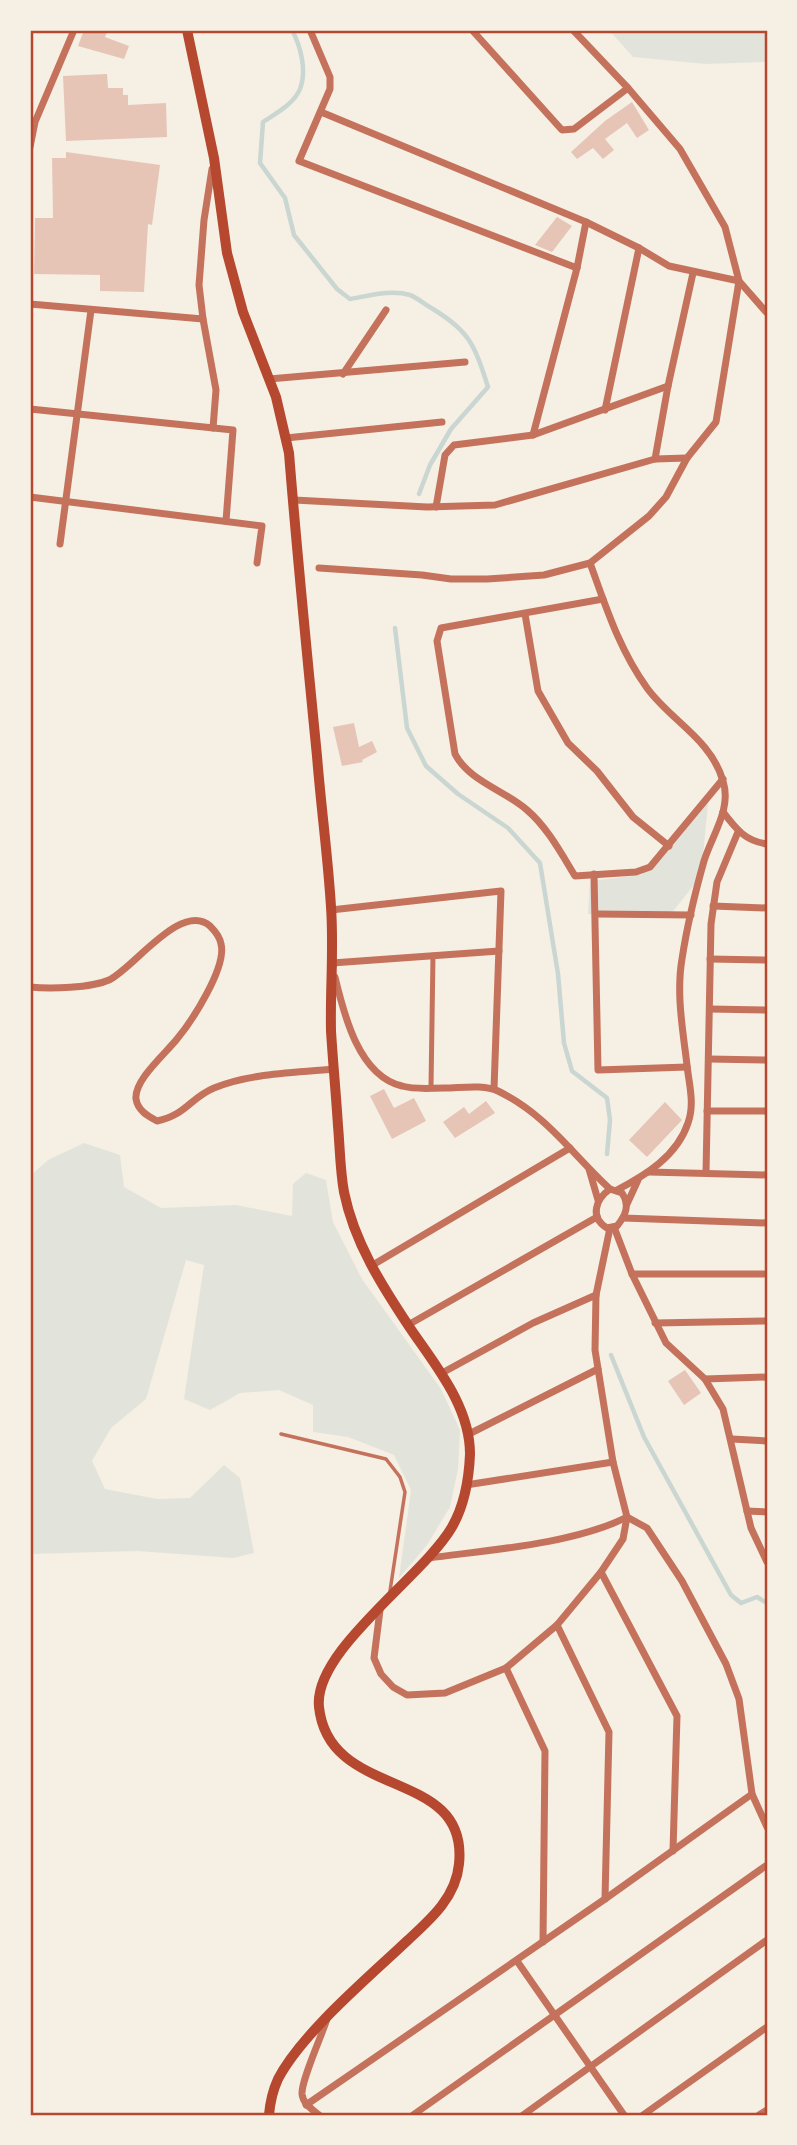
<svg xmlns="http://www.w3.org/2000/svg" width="797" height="2145" viewBox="0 0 797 2145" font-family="Mulish,sans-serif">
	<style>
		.green { fill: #e2e4dc }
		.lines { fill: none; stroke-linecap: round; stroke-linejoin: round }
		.stream { stroke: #c9d6d2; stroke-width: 4.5 }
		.building { fill: #e6c5b7 }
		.service { stroke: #c5725c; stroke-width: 3.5 }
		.pedestrian { stroke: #c5725c; stroke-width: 5 }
		.minor { stroke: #c5725c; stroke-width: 7 }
		.primary { stroke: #b5482f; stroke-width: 10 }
		.neatline { fill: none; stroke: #b5482f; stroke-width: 2.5 }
	</style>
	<rect width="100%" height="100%" fill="#f6efe4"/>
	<g class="green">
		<polygon points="609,30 767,30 767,62 706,64 633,57"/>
		<polygon points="707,794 708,804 701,876 670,915 588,914 590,881 641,875"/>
		<polygon points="84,1143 120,1155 124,1187 161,1208 236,1205 292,1216 293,1184 306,1173 326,1180 333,1222 362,1279 441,1389 460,1430 458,1469 450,1507 427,1545 399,1578 411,1490 394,1455 348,1437 313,1432 313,1405 279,1390 240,1393 210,1410 184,1399 204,1265 186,1260 146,1399 111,1428 92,1461 105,1489 157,1499 190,1498 224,1465 240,1478 254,1553 233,1558 138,1551 30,1554 30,1176 48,1160"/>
	</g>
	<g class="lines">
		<g class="stream">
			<path d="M 292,30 C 301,47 307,71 300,89 C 294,104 275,114 263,122 L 260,163 L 285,198 L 294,235 L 337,289 L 350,299 C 368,296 391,289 410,295 C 416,297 423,303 428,306 C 469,330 474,343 488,387 L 451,429 L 430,465 L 419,494"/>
			<polyline points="395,628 407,728 426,766 458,794 508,828 540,863 558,974 564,1043 572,1071 607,1098 610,1120 607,1154"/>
			<polyline points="611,1355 644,1437 731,1595 741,1603 757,1597 767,1603"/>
		</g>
	</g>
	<g class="building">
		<polygon points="84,30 108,30 105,37 129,46 124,59 78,46"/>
		<polygon points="107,74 108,88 123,88 123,95 128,95 128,105 166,103 167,137 66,141 63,76"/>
		<polygon points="632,102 649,130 637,138 627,123 605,139 614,150 603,159 593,148 577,159 571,152 605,121"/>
		<polygon points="66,152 160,165 152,225 148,224 144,292 100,291 100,275 34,274 35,218 53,218 52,158 66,158"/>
		<polygon points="557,217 572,226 552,252 535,245"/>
		<polygon points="354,723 359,747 372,741 377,752 362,760 363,762 342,766 333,727"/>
		<polygon points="384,1089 394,1108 414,1098 426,1121 392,1139 370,1096"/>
		<polygon points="486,1101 495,1113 455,1138 443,1122 464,1107 469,1114"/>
		<polygon points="665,1102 682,1120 647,1157 629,1140"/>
		<polygon points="685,1370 701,1393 684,1405 668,1381"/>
	</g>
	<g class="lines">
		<polyline class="service" points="281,1434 386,1459 400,1477 405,1492 390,1591"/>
		<polyline class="pedestrian" points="431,1088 433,955"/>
		<g class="minor">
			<polyline points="310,30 330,77 330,89 299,161 577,268"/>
			<polyline points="472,30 562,130 574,129 628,88"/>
			<polyline points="321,112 586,222 639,248 669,266 739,281 767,313"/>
			<polyline points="30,147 35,122 74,30"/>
			<polyline points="212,169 204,220 199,285 203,319 216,390 213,428"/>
			<polyline points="30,304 203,319"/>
			<polyline points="343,374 386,310"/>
			<polyline points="269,379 465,362"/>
			<polyline points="30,409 233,430 226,521"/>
			<polyline points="605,410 639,248"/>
			<polyline points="533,435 577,268 586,222"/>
			<polyline points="286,438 442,422"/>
			<polyline points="655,459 668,386 693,273"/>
			<polyline points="30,497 262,526 257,563"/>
			<polyline points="294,500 427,507 495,505 655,459 687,458"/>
			<polyline points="436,507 445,455 454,445 533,435 668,386"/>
			<polyline points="60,544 91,310"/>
			<path d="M 590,563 C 606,607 619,649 647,688 C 671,721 711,739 723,781 C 732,809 712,835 704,861 C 695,893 687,926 682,959 C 676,994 683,1031 687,1065 C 689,1085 695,1103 688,1123 C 677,1156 646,1175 617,1190"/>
			<polyline points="319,568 422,575 451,579 487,579 544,575 590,563 649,516 666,497 687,458 716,422 739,281 725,227 680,149 628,88 573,30"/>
			<path d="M 603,599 L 441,628 L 437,641 L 455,754 C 469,781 504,790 527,810 C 547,827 561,853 575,876 L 636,872 L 650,867 L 723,779"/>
			<polyline points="525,614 538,691 568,743 597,771 633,817 669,846"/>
			<path d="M 723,812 C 736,829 745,841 767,844"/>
			<polyline points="594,874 598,1070 687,1067"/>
			<polyline points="713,906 767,908"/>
			<polyline points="331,910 501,891 494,1089"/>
			<polyline points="597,914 691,915"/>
			<polyline points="710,959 767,960"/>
			<polyline points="333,966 332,963 499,951"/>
			<path d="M 335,977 C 344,1015 359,1076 402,1086 C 416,1090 430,1088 445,1088 C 460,1088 484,1084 498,1091 C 547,1115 571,1153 610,1189"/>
			<path d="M 30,987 C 50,989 91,988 109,980 C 134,968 181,901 210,926 C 215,931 220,937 221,944 C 227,967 192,1021 177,1039 C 166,1053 134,1080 136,1099 C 138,1111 148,1116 157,1121 C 186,1115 190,1098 214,1088 C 250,1073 295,1073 334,1069"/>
			<polyline points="710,1009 767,1010"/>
			<polyline points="709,1059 767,1060"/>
			<polyline points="707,1111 767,1111"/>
			<polyline points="589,1169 598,1200"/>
			<polyline points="649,1172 767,1175"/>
			<polyline points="706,1173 711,924 717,882 738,832"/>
			<path d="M 610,1189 L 622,1193 C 630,1205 626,1215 617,1226 L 607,1228 C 589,1217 596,1199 610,1189 Z"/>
			<polyline points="627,1204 638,1180"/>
			<polyline points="623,1218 767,1223"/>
			<polyline points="614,1227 632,1274 666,1343 705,1379 723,1409 751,1528 767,1562"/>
			<polyline points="371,1266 570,1148"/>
			<polyline points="632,1274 767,1274"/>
			<polyline points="655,1323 767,1321"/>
			<polyline points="408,1325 597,1217"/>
			<polyline points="442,1373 533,1323 596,1295"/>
			<polyline points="705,1379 767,1377"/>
			<polyline points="469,1434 598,1369"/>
			<polyline points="732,1439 767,1441"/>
			<polyline points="466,1485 613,1462"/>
			<polyline points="747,1511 767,1512"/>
			<polyline points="627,1517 647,1528 682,1581 726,1664 739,1699 752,1794 767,1827"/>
			<path d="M 429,1558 C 488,1550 574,1544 627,1517"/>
			<polyline points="601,1572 677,1716 673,1851"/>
			<polyline points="380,1610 374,1658 381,1674 393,1687 407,1695 445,1693 506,1668 557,1625 601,1572 623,1539 627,1517 613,1462 595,1350 596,1295 610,1228"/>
			<polyline points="557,1625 609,1732 605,1899"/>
			<polyline points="506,1668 545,1751 543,1942"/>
			<polyline points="517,1961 624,2115"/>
			<polyline points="306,2105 605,1899 752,1794"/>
			<path d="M 319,2115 C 312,2109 303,2104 302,2094 C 301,2081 322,2035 327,2019"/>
			<polyline points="413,2115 767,1865"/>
			<polyline points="523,2115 767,1940"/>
			<polyline points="643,2115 767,2027"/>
			<polyline points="759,2115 767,2110"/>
		</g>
		<path class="primary" d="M 187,30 L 214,158 L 227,253 L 243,312 L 276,397 L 289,453 C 297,554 307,655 317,756 C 321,807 328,857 331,907 C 334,949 330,990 331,1031 C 333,1063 336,1094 338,1126 C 340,1148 340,1170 344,1192 C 354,1242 382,1286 410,1328 C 435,1365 470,1406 470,1454 C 469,1479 464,1506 452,1527 C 423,1577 313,1651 319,1707 C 329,1802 469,1766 459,1864 C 456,1897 431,1919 408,1940 C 369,1977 302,2033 278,2079 C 273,2090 270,2103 269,2115"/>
	</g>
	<rect width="797" height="2145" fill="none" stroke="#f6efe4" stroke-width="63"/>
	<rect x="32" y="32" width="734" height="2082" class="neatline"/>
</svg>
